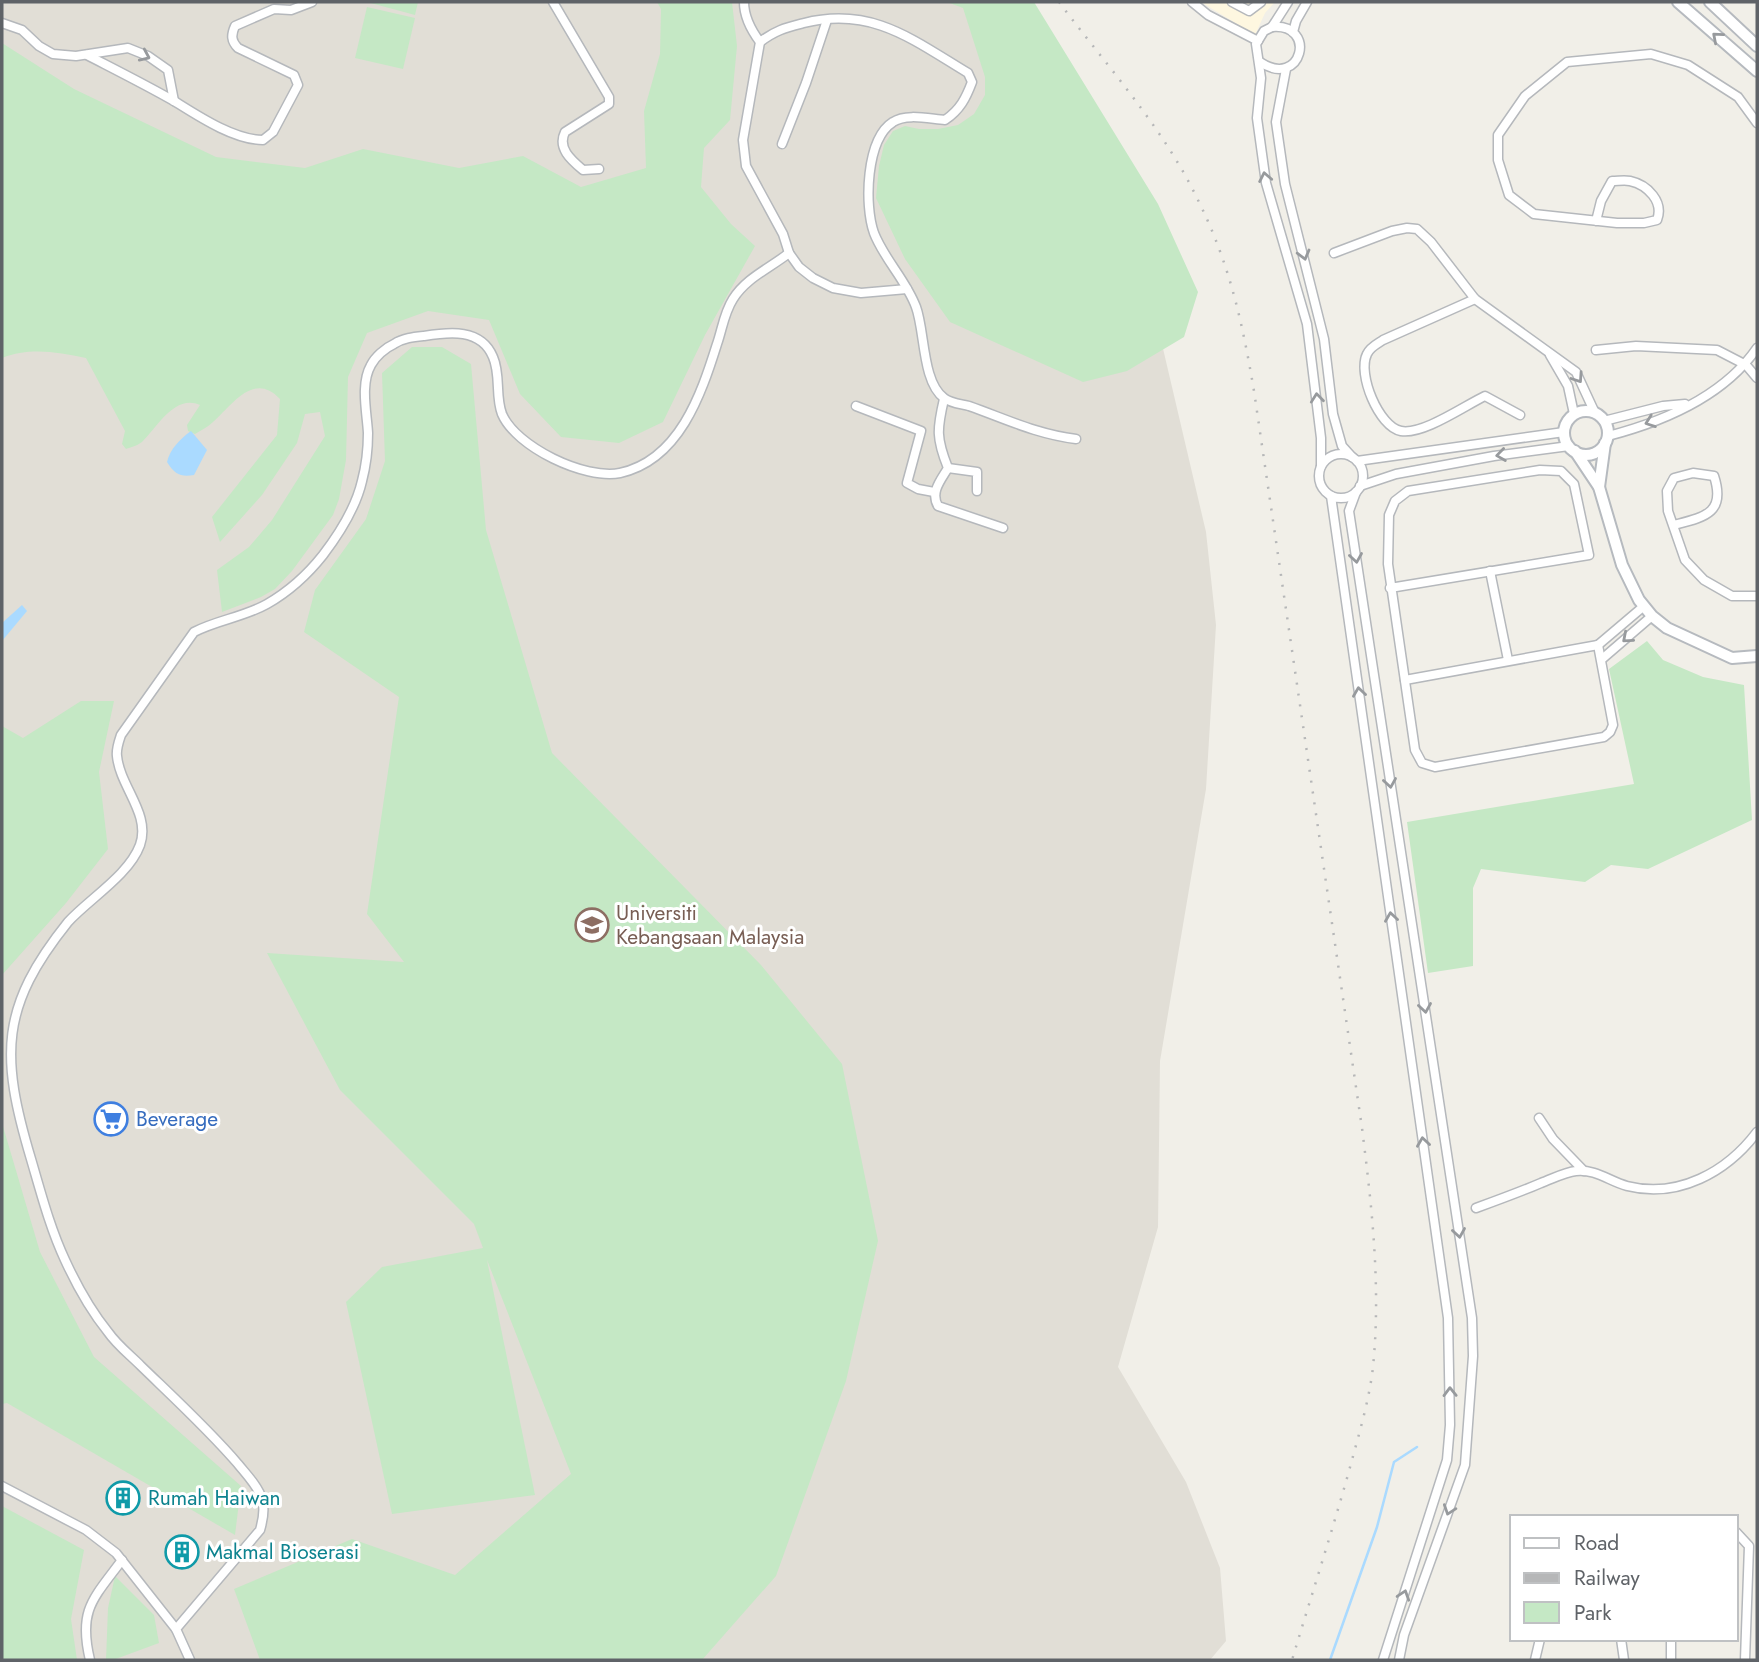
<svg xmlns="http://www.w3.org/2000/svg" width="1759" height="1662" viewBox="0 0 1759 1662" font-family="Jost,sans-serif">
	<style>
		.commercial { fill: #fef7e0 }
		.education { fill: #e1ded6 }
		.green { fill: #c5e8c5 }
		.water { fill: #aadaff }
		.lines { fill: none; stroke-linecap: round; stroke-linejoin: round }
		.stream { stroke: #aadaff; stroke-width: 2.5 }
		.street-casing { stroke: #b5b8bc; stroke-width: 11 }
		.secondary-casing { stroke: #b6babf; stroke-width: 14 }
		.street { stroke: #fff; stroke-width: 8 }
		.secondary { stroke: #fff; stroke-width: 10 }
		.rail { stroke: #b6b7b8; stroke-width: 2.5; stroke-dasharray: 2 9; stroke-linecap: butt }
		.oneway { stroke: #979a9d }
		.labels { text-anchor: middle; stroke-width: 6; stroke-linejoin: round; paint-order: stroke }
		.education-label { font-size: 21px; fill: #785e54; stroke: #fff; text-anchor: start }
		.shop-label { font-size: 21px; fill: #366cbe; stroke: #fff; text-anchor: start }
		.culture-label { font-size: 21px; fill: #0d838f; stroke: #fff; text-anchor: start }
	</style>
	<rect width="100%" height="100%" fill="#f1efe8"/>
	<polygon class="commercial" points="1201,2 1275,2 1265,13 1255,35"/>
	<polygon class="education" points="2,2 977,2 1157,323 1206,532 1216,625 1206,789 1160,1061 1158,1227 1118,1367 1186,1482 1220,1568 1226,1641 1210,1660 2,1660"/>
	<g class="green">
		<polygon points="367,2 418,2 415,15"/>
		<path d="M 657,2 L 732,2 L 737,46 L 730,120 L 704,148 L 701,187 L 731,224 L 755,246 L 705,335 L 663,422 L 619,443 L 561,437 L 520,394 L 489,320 L 428,311 L 367,333 L 348,377 L 346,460 L 339,499 L 333,515 L 292,571 L 275,589 L 261,597 L 222,612 L 217,570 L 249,547 L 272,520 L 325,436 L 320,412 L 305,414 L 297,443 L 262,495 L 220,542 L 212,517 L 277,435 L 280,399 C 254,371 233,404 213,422 C 208,427 201,430 195,434 L 188,431 L 187,425 L 200,405 C 174,394 157,428 142,442 C 137,446 131,447 126,449 L 122,444 L 125,431 L 86,358 C 57,352 30,347 2,358 L 2,43 L 74,89 L 216,157 L 305,168 L 363,149 L 459,168 L 523,156 L 581,187 L 646,168 L 644,111 L 660,54 L 661,9 Z"/>
		<polygon points="947,2 1034,2 1158,204 1198,292 1184,337 1127,371 1083,382 950,322 905,259 876,198 879,166 884,145 893,131 905,126 919,129 938,129 958,125 974,114 985,95 985,77 963,8"/>
		<polygon points="367,7 415,18 403,69 355,58"/>
		<polygon points="412,347 442,347 471,364 486,530 552,753 761,965 842,1064 878,1241 846,1381 776,1576 702,1660 260,1660 234,1589 352,1539 455,1575 571,1474 487,1260 535,1495 392,1514 346,1302 382,1267 483,1248 474,1224 340,1090 267,953 404,962 367,914 399,697 304,632 315,590 366,519 385,461 382,373"/>
		<polygon points="1647,641 1663,660 1703,677 1744,685 1752,820 1648,869 1611,865 1585,882 1481,869 1473,888 1473,966 1428,973 1407,822 1634,784 1609,669"/>
		<polygon points="81,701 114,701 99,772 108,849 66,903 2,975 2,726 23,738"/>
		<polygon points="2,1123 40,1252 94,1357 241,1486 235,1535 7,1403 2,1404"/>
		<polygon points="2,1506 84,1550 71,1619 77,1660 2,1660"/>
		<polygon points="115,1576 154,1615 159,1643 113,1660 106,1660 108,1608"/>
	</g>
	<g class="water">
		<path d="M 191,431 L 207,450 L 194,475 C 181,477 175,475 167,462 C 170,449 180,439 191,431 Z"/>
		<polygon points="22,605 27,611 2,641 2,623"/>
	</g>
	<g class="lines">
		<polyline class="stream" points="1330,1660 1377,1527 1394,1462 1417,1447"/>
		<defs>
			<g id="street">
				<path d="M 553,2 L 609,97 L 609,104 L 565,132 C 557,148 571,160 583,170 L 599,169"/>
				<path d="M 744,2 C 744,17 751,30 760,42 L 743,140 L 746,166 L 783,234 L 789,253 L 799,267 L 813,278 L 833,288 L 861,293 L 907,289"/>
				<polyline points="1192,2 1208,15 1258,41"/>
				<polyline points="1232,2 1249,11 1261,2"/>
				<polyline points="1288,2 1272,27 1264,31 1256,44 1261,78 1257,118 1266,183 1307,324 1321,438 1321,466"/>
				<polyline points="2,23 22,30 39,46 53,54 76,56 128,48 148,56 168,70 174,101"/>
				<polyline points="1293,32 1296,21 1307,2"/>
				<path d="M 760,42 C 776,30 785,28 804,23 C 872,6 913,40 968,73 L 972,82 C 966,98 960,110 945,120 C 930,119 906,113 893,122 C 866,139 864,205 874,233 C 884,259 906,280 916,307 C 925,331 922,382 944,398 C 950,403 961,404 969,406 C 1006,419 1036,434 1076,439"/>
				<path d="M 87,55 C 116,70 146,85 174,101 C 198,116 234,140 263,140 L 273,132 L 298,85 L 294,75 L 238,48 C 231,41 231,35 235,26 L 274,9 L 291,10 L 312,2"/>
				<path d="M 1260,62 C 1302,90 1318,23 1272,27"/>
				<polyline points="1286,69 1276,122 1285,184 1324,339 1333,414 1342,446 1352,457"/>
				<polyline points="782,144 806,83 827,20"/>
				<path d="M 1596,221 L 1601,201 L 1612,181 C 1618,181 1625,180 1630,181 C 1648,185 1664,202 1657,220 L 1644,223 L 1617,223 L 1534,214 L 1509,195 L 1498,160 L 1498,135 L 1525,96 L 1567,62 L 1651,54 L 1688,65 L 1738,97 L 1757,123"/>
				<polyline points="1334,253 1392,231 1407,228 1417,229 1431,242 1475,299 1576,372 1595,413"/>
				<path d="M 1475,299 L 1383,340 C 1377,344 1370,347 1367,354 C 1357,374 1379,427 1401,431 C 1423,435 1464,406 1485,396 L 1520,415"/>
				<polyline points="1596,350 1636,346 1717,350 1746,365 1757,378"/>
				<polyline points="1550,355 1568,386 1574,414"/>
				<path d="M 944,399 C 937,429 936,438 948,468 C 941,480 930,492 938,506 L 1003,528"/>
				<polyline points="856,406 921,431 907,483 918,489 934,492"/>
				<polyline points="1604,421 1663,406 1685,404"/>
				<path d="M 1608,436 C 1662,422 1724,396 1757,348"/>
				<circle cx="1341" cy="476" r="22"/>
				<polyline points="1357,461 1564,432"/>
				<polyline points="948,468 977,472 977,491"/>
				<polyline points="1360,486 1396,474 1494,456 1569,446"/>
				<polyline points="1356,492 1349,511 1472,1318 1473,1356 1465,1465 1404,1635 1399,1660"/>
				<polyline points="1331,496 1448,1318 1450,1425 1447,1460 1383,1660"/>
				<path d="M 1674,525 C 1705,517 1726,513 1714,476 L 1693,473 L 1674,478 L 1667,491 L 1668,511 L 1685,560 L 1704,580 L 1732,596 L 1757,596"/>
				<polyline points="1490,571 1508,660"/>
				<polyline points="1390,588 1589,555 1574,484 1561,471 1540,470 1408,491 1395,501 1389,515 1388,564 1415,750 1422,763 1435,767 1604,737 1610,732 1613,725 1598,645"/>
				<polyline points="1598,645 1644,606"/>
				<polyline points="1602,659 1652,616"/>
				<polyline points="1405,680 1598,645"/>
				<polyline points="1539,1118 1553,1139 1584,1171"/>
				<path d="M 1476,1208 C 1498,1200 1520,1192 1541,1183 C 1552,1179 1565,1172 1576,1171 C 1596,1169 1609,1181 1627,1186 C 1678,1199 1727,1172 1757,1132"/>
				<polyline points="2,1486 86,1530 116,1553 176,1629"/>
				<polyline points="1736,1532 1749,1546 1745,1660"/>
				<polyline points="1621,1639 1624,1660"/>
				<path d="M 90,1660 C 78,1610 93,1599 122,1560"/>
				<path d="M 190,1660 L 176,1629 L 260,1530 C 263,1520 265,1509 262,1499 C 258,1486 246,1474 238,1464 C 210,1431 173,1397 141,1366 C 130,1355 117,1345 108,1332 C 91,1311 76,1284 65,1260 C 50,1228 41,1193 31,1159 C 0,1055 0,1007 68,922 C 89,899 129,875 140,845 C 151,814 120,787 117,756 C 116,749 119,741 121,735 L 194,632 C 217,620 244,617 267,604 C 288,592 308,574 323,555 C 339,534 356,507 362,481 C 366,466 368,448 368,433 C 367,413 360,384 371,365 C 375,357 385,348 394,344 C 403,338 414,337 424,336 C 449,332 481,328 493,357 C 501,375 495,396 502,414 C 516,447 585,480 620,473 C 679,460 701,395 717,344 C 722,330 724,313 733,299 C 746,278 770,268 789,253"/>
				<polyline points="1535,1660 1540,1639"/>
				<polyline points="1671,1660 1671,1639"/>
			</g>
			<g id="secondary">
				<polyline points="1678,2 1757,71"/>
				<polyline points="1710,2 1757,46"/>
				<circle cx="1586" cy="433" r="22"/>
				<polyline points="1575,451 1599,487 1622,565 1639,600 1652,616 1667,628 1732,658 1757,656"/>
				<polyline points="1599,487 1605,443"/>
			</g>
		</defs>
		<use href="#street" class="street-casing"/>
		<use href="#secondary" class="secondary-casing"/>
		<use href="#street" class="street"/>
		<use href="#secondary" class="secondary"/>
		<path class="rail" d="M 1059,2 C 1106,65 1162,126 1197,198 C 1229,262 1242,320 1254,391 L 1362,1128 C 1372,1208 1381,1287 1373,1367 C 1369,1402 1358,1437 1349,1471 C 1331,1535 1311,1597 1292,1660"/>
	</g>
	<defs><path id="oneway-chevron" d="M-2-3.5L2.5 0L-2 3.5" fill="none" stroke-width="1.6" stroke-linecap="round" stroke-linejoin="round" transform="scale(1.75)"/></defs>
	<g class="oneway">
		<use href="#oneway-chevron" transform="translate(1717 37) rotate(-139)"/>
		<use href="#oneway-chevron" transform="translate(145 56) rotate(24)"/>
		<use href="#oneway-chevron" transform="translate(1265 177) rotate(-101)"/>
		<use href="#oneway-chevron" transform="translate(1304 255) rotate(75)"/>
		<use href="#oneway-chevron" transform="translate(1578 378) rotate(56)"/>
		<use href="#oneway-chevron" transform="translate(1317 398) rotate(-96)"/>
		<use href="#oneway-chevron" transform="translate(1650 422) rotate(160)"/>
		<use href="#oneway-chevron" transform="translate(1501 455) rotate(172)"/>
		<use href="#oneway-chevron" transform="translate(1356 558) rotate(81)"/>
		<use href="#oneway-chevron" transform="translate(1627 638) rotate(139)"/>
		<use href="#oneway-chevron" transform="translate(1359 692) rotate(-98)"/>
		<use href="#oneway-chevron" transform="translate(1390 783) rotate(81)"/>
		<use href="#oneway-chevron" transform="translate(1391 917) rotate(-98)"/>
		<use href="#oneway-chevron" transform="translate(1425 1008) rotate(81)"/>
		<use href="#oneway-chevron" transform="translate(1423 1142) rotate(-98)"/>
		<use href="#oneway-chevron" transform="translate(1459 1233) rotate(81)"/>
		<use href="#oneway-chevron" transform="translate(1450 1392) rotate(-91)"/>
		<use href="#oneway-chevron" transform="translate(1449 1510) rotate(109)"/>
		<use href="#oneway-chevron" transform="translate(1404 1595) rotate(-72)"/>
	</g>
	<defs>
		<symbol id="university-ring" viewBox="-11 -11 22 22"><circle r="9.5" fill="#fff" stroke="#8d6e63" stroke-width="1.5"/><path d="M0-5L7-2L0 1L-7-2ZM-4 1L0 2.5L4 1V4Q0 6-4 4Z" fill="#8d6e63"/></symbol>
		<symbol id="supermarket-ring" viewBox="-11 -11 22 22"><circle r="9.5" fill="#fff" stroke="#3f7fe0" stroke-width="1.5"/><path d="M-6-5.5h2.5l.6 2H6L4.5 2H-2.5L-4.4-4H-6ZM-1.5 3.2a1.3 1.3 0 1 0 .1 0ZM3 3.2a1.3 1.3 0 1 0 .1 0Z" fill="#3f7fe0"/></symbol>
		<symbol id="building-ring" viewBox="-11 -11 22 22"><circle r="9.5" fill="#fff" stroke="#0f9aa8" stroke-width="1.5"/><path d="M-4-6H4V6H1V3H-1V6H-4ZM-2.5-4.3h1.7v1.8h-1.7ZM.8-4.3h1.7v1.8H.8ZM-2.5-1h1.7V.8h-1.7ZM.8-1h1.7V.8H.8Z" fill="#0f9aa8"/></symbol>
	</defs>
	<g fill-rule="evenodd">
		<use href="#university-ring" x="573" y="906" width="38" height="38"/>
		<use href="#supermarket-ring" x="92" y="1100" width="38" height="38"/>
		<use href="#building-ring" x="104" y="1479" width="38" height="38"/>
		<use href="#building-ring" x="163" y="1533" width="38" height="38"/>
	</g>
	<g class="labels">
		<g class="education-label">
			<text x="616" y="920">Universiti<tspan x="616" dy="24">Kebangsaan Malaysia</tspan></text>
		</g>
		<g class="shop-label">
			<text x="136" y="1126">Beverage</text>
		</g>
		<g class="culture-label">
			<text x="148" y="1505">Rumah Haiwan</text>
			<text x="206" y="1559">Makmal Bioserasi</text>
		</g>
	</g>
	<rect width="1759" height="1662" fill="none" stroke="#5f6368" stroke-width="7"/>
	<rect x="1510" y="1515" width="228" height="126" fill="#ffffff" stroke="#bfc1c3" stroke-width="2"/>
	<rect x="1524" y="1538" width="35" height="10" fill="#ffffff" stroke="#bfc1c3" stroke-width="2"/>
	<text x="1574" y="1550" font-size="21" fill="#5f6368">Road</text>
	<rect x="1524" y="1573" width="35" height="10" fill="#b6b7b8" stroke="#bfc1c3" stroke-width="2"/>
	<text x="1574" y="1585" font-size="21" fill="#5f6368">Railway</text>
	<rect x="1524" y="1602" width="35" height="21" fill="#c5e8c5" stroke="#bfc1c3" stroke-width="2"/>
	<text x="1574" y="1620" font-size="21" fill="#5f6368">Park</text>
</svg>
